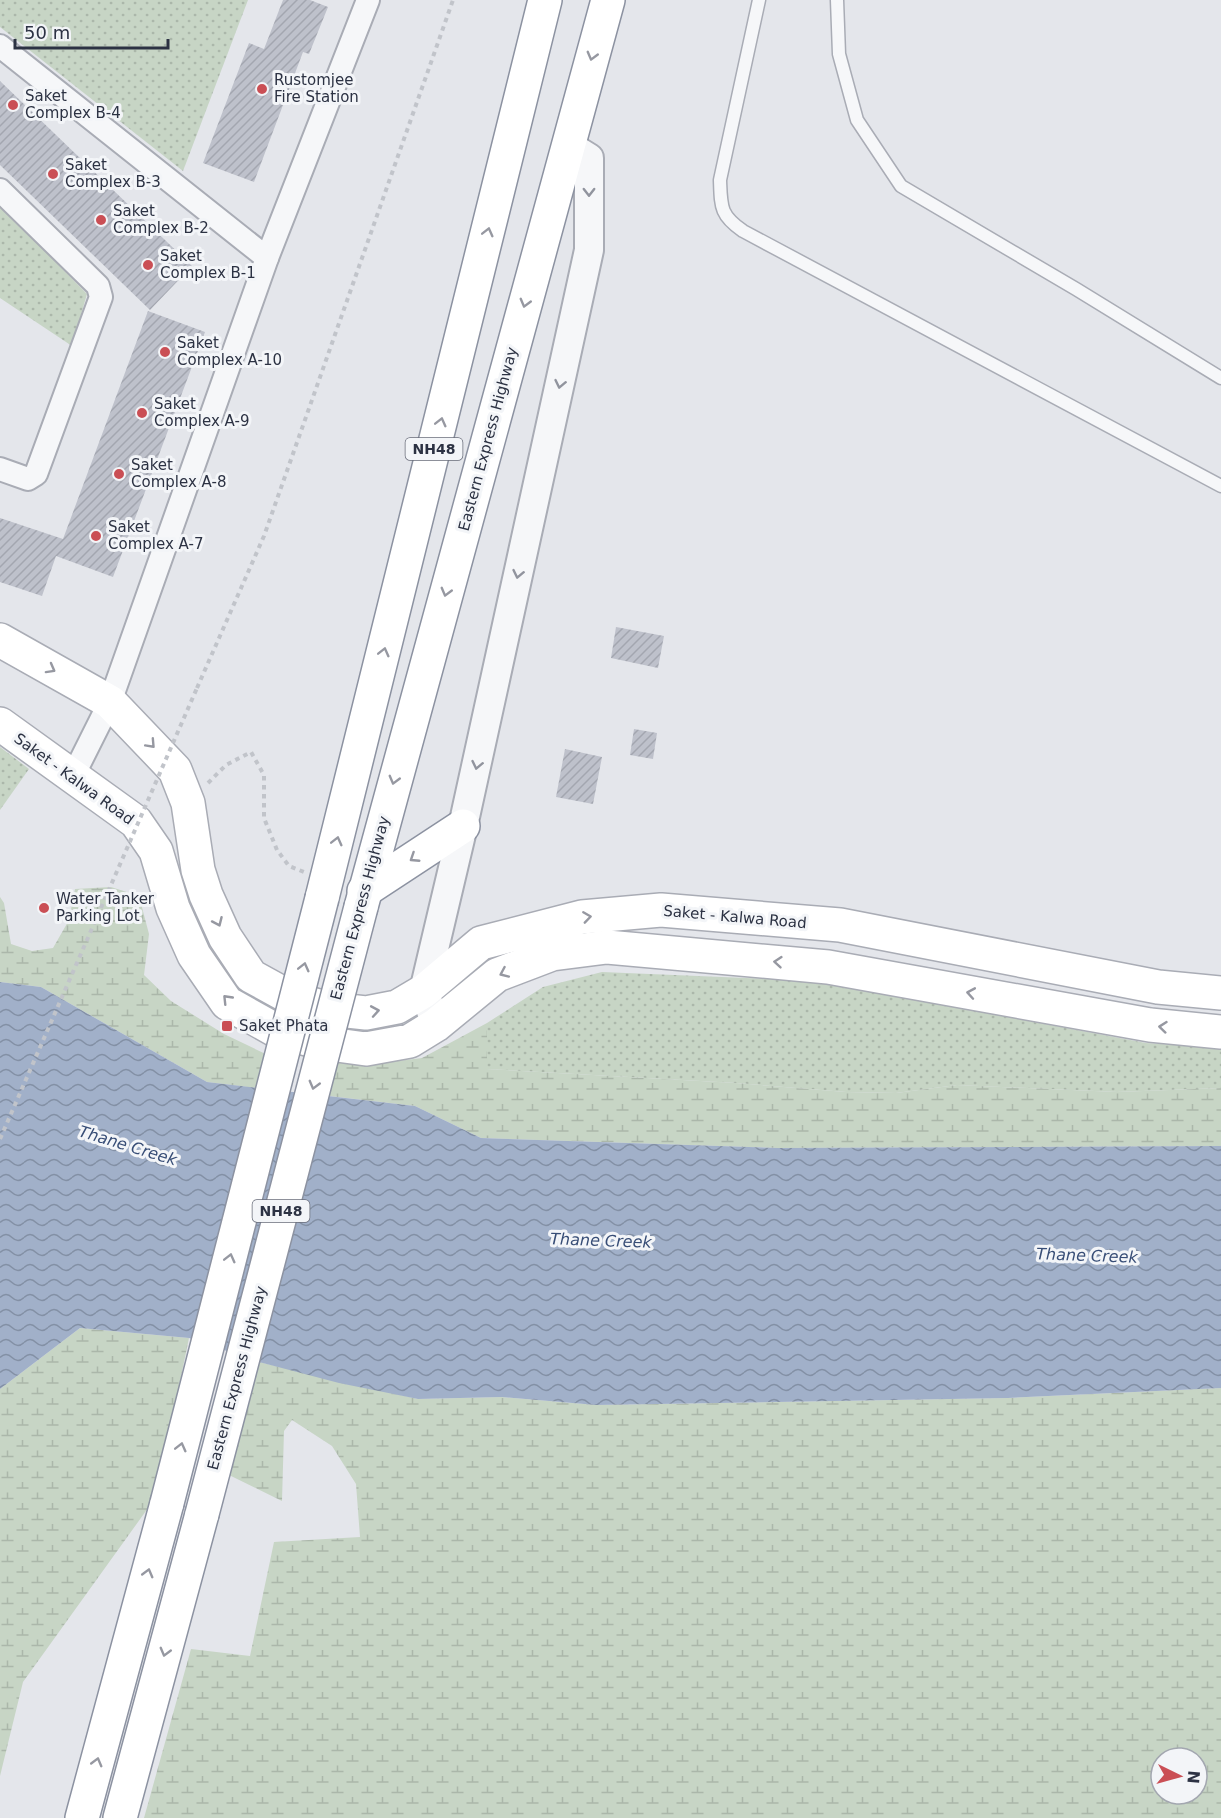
<svg xmlns="http://www.w3.org/2000/svg" width="1221" height="1818" viewBox="0 0 1221 1818" font-family="'DejaVu Sans',sans-serif">
	<style>
		.grass { fill: url(#grass-dots) }
		.wetland { fill: url(#wetland-marsh); fill-rule: evenodd }
		.water { fill: url(#water-waves) }
		.building { fill: url(#building-hatch) }
		.lines { fill: none; stroke-linecap: round; stroke-linejoin: round }
		.service-casing { stroke: #a9acb5; stroke-width: 15 }
		.minor-casing { stroke: #a9acb5; stroke-width: 26 }
		.tertiary-casing { stroke: #a9acb5; stroke-width: 32 }
		.secondary-casing { stroke: #a9acb5; stroke-width: 36 }
		.trunk-casing { stroke: #8c92a1; stroke-width: 36 }
		.path { stroke: #c1c4ca; stroke-width: 4; stroke-dasharray: 4.5 4.5; stroke-linecap: butt }
		.service { stroke: #f6f7f9; stroke-width: 12 }
		.minor { stroke: #f6f7f9; stroke-width: 22 }
		.tertiary { stroke: #f6f7f9; stroke-width: 28 }
		.secondary { stroke: #fff; stroke-width: 33 }
		.trunk { stroke: #fff; stroke-width: 33 }
		.trunk-bridge-casing { stroke: #8c92a1; stroke-width: 36; stroke-linecap: butt }
		.path-bridge { stroke: #c1c4ca; stroke-width: 4; stroke-dasharray: 4.5 4.5; stroke-linecap: butt }
		.trunk-bridge { stroke: #fff; stroke-width: 33 }
		.oneway { stroke: #9698a1 }
		.oneway2 { stroke: #91949e }
		.poi-dot { fill: #ca4f55; stroke: #f3f5f8; stroke-width: 2 }
		.labels { text-anchor: middle; stroke-width: 6; stroke-linejoin: round; paint-order: stroke }
		.shield { fill: #f3f5f8; stroke: #686c79; stroke-width: 1.5 }
		.shield-label { font-size: 14px; font-weight: bold; fill: #2c3243 }
		.poi-label { font-size: 15px; fill: #2c3243; stroke: #f3f5f8; text-anchor: start }
		.street-label { font-size: 15px; fill: #2c3243; stroke: #f3f5f8 }
		.water-label { font-size: 16px; font-style: italic; fill: #374d76; stroke: #f3f5f8 }
	</style>
	<defs>
		<pattern id="grass-dots" width="8" height="8" patternUnits="userSpaceOnUse" patternTransform="scale(1.5)"><rect width="8" height="8" fill="#c7d5c5"/><path d="M2 2h.1M6 6h.1" fill="none" stroke="#abb7aa" stroke-width="1.8" stroke-linecap="round"/></pattern>
		<pattern id="wetland-marsh" width="20" height="14" patternUnits="userSpaceOnUse" patternTransform="scale(1.5)"><rect width="20" height="14" fill="#c7d5c5"/><path d="M1 5h8M5 5V1M11 12h8M15 12V8" fill="none" stroke="#abb7aa"/></pattern>
		<pattern id="water-waves" width="16" height="10" patternUnits="userSpaceOnUse" patternTransform="scale(1.5)"><rect width="16" height="10" fill="#a1b0c9"/><path d="M0 5q4-4 8 0t8 0" fill="none" stroke="#8390a5"/></pattern>
		<pattern id="building-hatch" width="6" height="6" patternUnits="userSpaceOnUse" patternTransform="scale(1.5)"><rect width="6" height="6" fill="#bec1cb"/><path d="M-1 1l2-2M0 6l6-6M5 7l2-2" fill="none" stroke="#a3a6b0"/></pattern>
	</defs>
	<rect width="100%" height="100%" fill="#e4e6eb"/>
	<g class="grass">
		<polygon points="0,0 248,0 183,171 0,27"/>
		<polygon points="0,205 87,294 72,346 0,298"/>
		<polygon points="0,747 29,769 0,810"/>
		<polygon points="602,972 818,981 1146,1043 1221,1048 1221,1088 1117,1092 957,1085 896,1093 846,1092 736,1083 486,1069 487,1023 543,987"/>
	</g>
	<g class="wetland">
		<polygon points="111,887 139,896 149,934 144,975 171,1001 224,1034 272,1057 264,1089 207,1082 41,987 0,982 0,897 4,903 11,944 32,951 53,948 69,920 75,889"/>
		<polygon points="487,1023 487,1069 736,1083 846,1092 896,1093 957,1085 1117,1092 1221,1088 1221,1146 778,1148 481,1138 415,1106 329,1096 338,1063 373,1064 422,1058"/>
		<polygon points="80,1328 189,1338 156,1497 23,1682 0,1776 0,1389"/>
		<path d="M 259,1362 L 418,1399 L 502,1397 L 596,1405 L 1008,1398 L 1221,1388 L 1221,1818 L 144,1818 L 191,1649 L 250,1656 L 274,1542 L 360,1537 L 356,1484 L 332,1446 L 292,1420 L 284,1431 L 282,1501 L 229,1475 ZM 1161,1758 L 1197,1758 L 1197,1794 L 1161,1794 Z"/>
	</g>
	<polygon class="water" points="0,982 41,987 207,1082 415,1106 481,1138 778,1148 1221,1146 1221,1388 1008,1398 596,1405 502,1397 418,1399 339,1383 259,1362 189,1338 80,1328 0,1389"/>
	<g class="building">
		<polygon points="283,0 310,0 328,7 309,54 303,52 254,182 203,163 249,43 264,49"/>
		<polygon points="0,81 192,266 150,310 0,165"/>
		<polygon points="148,311 205,332 113,577 56,556 42,596 0,582 0,518 63,539"/>
		<polygon points="616,627 664,636 658,668 611,658"/>
		<polygon points="634,729 657,733 653,759 630,755"/>
		<polygon points="565,749 602,757 593,804 556,797"/>
	</g>
	<g class="lines">
		<defs>
			<g id="service">
				<path d="M 759,0 L 720,180 C 721,207 720,215 743,231 L 1221,486"/>
				<polyline points="837,0 839,54 857,120 901,186 1076,289 1221,378"/>
			</g>
			<g id="minor">
				<polyline points="0,46 267,258"/>
				<polyline points="0,190 98,286 101,297 36,474 28,479 0,469"/>
				<polyline points="72,778 110,702 267,258 368,0"/>
			</g>
			<polyline id="tertiary" points="436,1025 424,991 463,826 589,250 589,158 568,145"/>
			<g id="secondary">
				<polyline points="0,640 110,702 175,770 188,803 198,870 206,895 225,937 251,976 291,998 329,1009 366,1013 397,1007 424,991 481,943 582,917 661,910 840,925 1158,987 1221,993"/>
				<polyline points="0,724 136,822 156,851 173,908 194,955 227,1003 277,1031 322,1043 366,1049 410,1041 436,1025 497,975 552,954 607,947 828,967 1150,1025 1221,1032"/>
			</g>
			<g id="trunk">
				<polyline points="364,891 463,826"/>
				<polyline points="322,898 545,0"/>
				<polyline points="361,907 608,0"/>
				<polyline points="82,1818 167,1503"/>
				<polyline points="120,1818 202,1514"/>
			</g>
		</defs>
		<use href="#service" class="service-casing"/>
		<use href="#minor" class="minor-casing"/>
		<use href="#tertiary" class="tertiary-casing"/>
		<use href="#secondary" class="secondary-casing"/>
		<use href="#trunk" class="trunk-casing"/>
		<g class="path">
			<polyline points="197,688 264,536 453,0"/>
			<polyline points="208,783 226,765 251,752 264,775 264,818 277,850 289,866 304,872"/>
		</g>
		<use href="#service" class="service"/>
		<use href="#minor" class="minor"/>
		<use href="#tertiary" class="tertiary"/>
		<use href="#secondary" class="secondary"/>
		<use href="#trunk" class="trunk"/>
		<defs>
			<g id="trunk-bridge">
				<polyline points="167,1503 322,898"/>
				<polyline points="202,1514 361,907"/>
			</g>
		</defs>
		<use href="#trunk-bridge" class="trunk-bridge-casing"/>
		<polyline class="path-bridge" points="0,1139 197,688"/>
		<use href="#trunk-bridge" class="trunk-bridge"/>
	</g>
	<defs><path id="oneway-chevron" d="M-2-3.5L2.5 0L-2 3.5" fill="none" stroke-width="1.6" stroke-linecap="round" stroke-linejoin="round" transform="scale(1.5)"/></defs>
	<g class="oneway">
		<use href="#oneway-chevron" transform="translate(592 56) rotate(105)"/>
		<use href="#oneway-chevron" transform="translate(488 232) rotate(-76)"/>
		<use href="#oneway-chevron" transform="translate(525 303) rotate(105)"/>
		<use href="#oneway-chevron" transform="translate(441 422) rotate(-76)"/>
		<use href="#oneway-chevron" transform="translate(446 592) rotate(105)"/>
		<use href="#oneway-chevron" transform="translate(384 652) rotate(-76)"/>
		<use href="#oneway-chevron" transform="translate(51 669) rotate(29)"/>
		<use href="#oneway-chevron" transform="translate(151 744) rotate(47)"/>
		<use href="#oneway-chevron" transform="translate(394 780) rotate(105)"/>
		<use href="#oneway-chevron" transform="translate(337 841) rotate(-76)"/>
		<use href="#oneway-chevron" transform="translate(414 858) rotate(147)"/>
		<use href="#oneway-chevron" transform="translate(587 917) rotate(-8)"/>
		<use href="#oneway-chevron" transform="translate(218 922) rotate(66)"/>
		<use href="#oneway-chevron" transform="translate(778 962) rotate(-175)"/>
		<use href="#oneway-chevron" transform="translate(304 967) rotate(-76)"/>
		<use href="#oneway-chevron" transform="translate(504 973) rotate(156)"/>
		<use href="#oneway-chevron" transform="translate(971 993) rotate(-170)"/>
		<use href="#oneway-chevron" transform="translate(227 999) rotate(-134)"/>
		<use href="#oneway-chevron" transform="translate(375 1011) rotate(-10)"/>
		<use href="#oneway-chevron" transform="translate(1163 1027) rotate(-174)"/>
		<use href="#oneway-chevron" transform="translate(314 1085) rotate(105)"/>
		<use href="#oneway-chevron" transform="translate(230 1258) rotate(-76)"/>
		<use href="#oneway-chevron" transform="translate(181 1447) rotate(-76)"/>
		<use href="#oneway-chevron" transform="translate(148 1573) rotate(-75)"/>
		<use href="#oneway-chevron" transform="translate(165 1652) rotate(105)"/>
		<use href="#oneway-chevron" transform="translate(97 1762) rotate(-75)"/>
	</g>
	<g class="oneway2">
		<use href="#oneway-chevron" transform="translate(589 192) rotate(90)"/>
		<use href="#oneway-chevron" transform="translate(560 384) rotate(102)"/>
		<use href="#oneway-chevron" transform="translate(518 574) rotate(102)"/>
		<use href="#oneway-chevron" transform="translate(477 765) rotate(102)"/>
	</g>
	<g class="poi-dot">
		<circle cx="262" cy="89" r="6"/>
		<circle cx="13" cy="105" r="6"/>
		<circle cx="53" cy="174" r="6"/>
		<circle cx="101" cy="220" r="6"/>
		<circle cx="148" cy="265" r="6"/>
		<circle cx="165" cy="352" r="6"/>
		<circle cx="142" cy="413" r="6"/>
		<circle cx="119" cy="474" r="6"/>
		<circle cx="96" cy="536" r="6"/>
		<circle cx="44" cy="908" r="6"/>
		<rect x="221" y="1020" width="12" height="12" rx="3"/>
	</g>
	<g class="labels">
		<g class="shield">
			<rect x="405.5" y="438" width="57" height="22" rx="4.5"/>
			<rect x="252.5" y="1200" width="57" height="22" rx="4.5"/>
		</g>
		<g class="shield-label">
			<text x="434" y="454">NH48</text>
			<text x="281" y="1216">NH48</text>
		</g>
		<g class="poi-label">
			<text x="274" y="85">Rustomjee<tspan x="274" dy="17">Fire Station</tspan></text>
			<text x="25" y="101">Saket<tspan x="25" dy="17">Complex B-4</tspan></text>
			<text x="65" y="170">Saket<tspan x="65" dy="17">Complex B-3</tspan></text>
			<text x="113" y="216">Saket<tspan x="113" dy="17">Complex B-2</tspan></text>
			<text x="160" y="261">Saket<tspan x="160" dy="17">Complex B-1</tspan></text>
			<text x="177" y="348">Saket<tspan x="177" dy="17">Complex A-10</tspan></text>
			<text x="154" y="409">Saket<tspan x="154" dy="17">Complex A-9</tspan></text>
			<text x="131" y="470">Saket<tspan x="131" dy="17">Complex A-8</tspan></text>
			<text x="108" y="532">Saket<tspan x="108" dy="17">Complex A-7</tspan></text>
			<text x="56" y="904">Water Tanker<tspan x="56" dy="17">Parking Lot</tspan></text>
			<text x="239" y="1031">Saket Phata</text>
		</g>
		<g class="street-label">
			<text transform="translate(488 439) rotate(-75)" y="5">Eastern Express Highway</text>
			<text transform="translate(74 779) rotate(36)" y="5">Saket - Kalwa Road</text>
			<text transform="translate(360 908) rotate(-75)" y="5">Eastern Express Highway</text>
			<text transform="translate(735 917) rotate(5)" y="5">Saket - Kalwa Road</text>
			<text transform="translate(237 1378) rotate(-75)" y="5">Eastern Express Highway</text>
		</g>
		<g class="water-label">
			<text transform="translate(128 1145) rotate(17)" y="6">Thane Creek</text>
			<text transform="translate(601 1240) rotate(2)" y="6">Thane Creek</text>
			<text transform="translate(1087 1255) rotate(2)" y="6">Thane Creek</text>
		</g>
	</g>
	<g transform="translate(1179 1776) rotate(95)"><circle r="28" fill="#f3f5f8" stroke="#a3a7b0" stroke-width="1.5"/>
	<path d="M0-4.5L10 22L0 15L-10 22Z" fill="#ca4f55"/>
	<text y="-9" font-size="16" font-weight="bold" text-anchor="middle" fill="#2c3243">N</text>
	</g>
	<path d="M15 39v9h153v-9" fill="none" stroke="#2c3243" stroke-width="3"/>
	<text x="24" y="39" font-size="18" fill="#2c3243" stroke="#f3f5f8" stroke-width="4.5" paint-order="stroke">50 m</text>
</svg>
